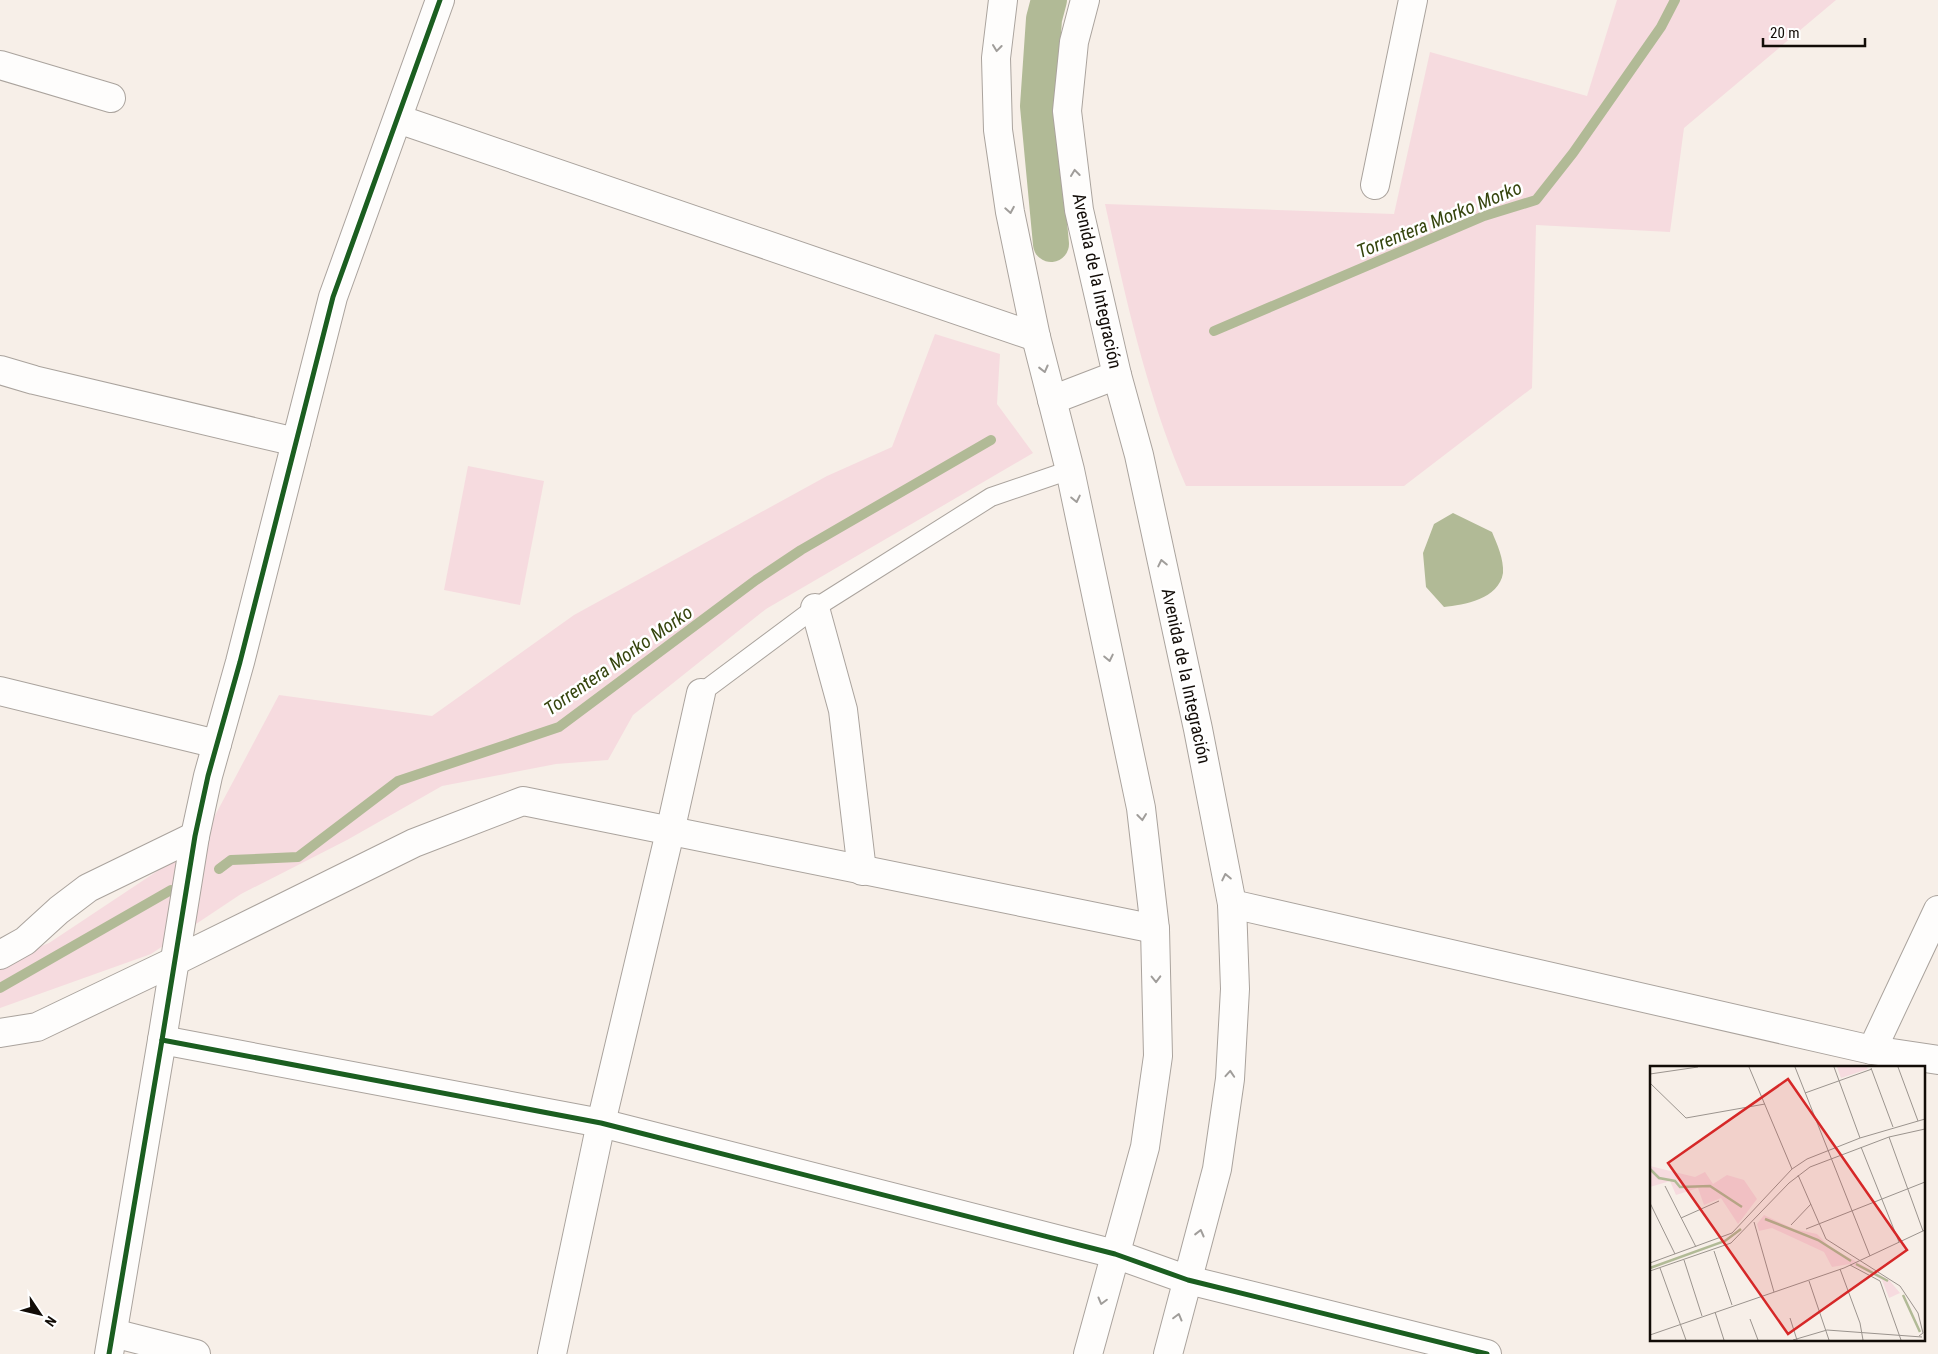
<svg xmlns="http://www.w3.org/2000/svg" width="1938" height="1354" viewBox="0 0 1938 1354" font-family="'Roboto Condensed',sans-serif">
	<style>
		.green { fill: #f6dbdf }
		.water { fill: #b1ba96 }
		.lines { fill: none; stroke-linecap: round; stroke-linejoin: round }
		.stream { stroke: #b1ba96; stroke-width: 10 }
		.canal { stroke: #b1ba96; stroke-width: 36 }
		.lane-casing { stroke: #aaa39d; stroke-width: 20 }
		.street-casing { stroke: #aaa39d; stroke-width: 30 }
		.secondary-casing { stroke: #aaa39d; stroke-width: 30 }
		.lane { stroke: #fefdfc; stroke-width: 18 }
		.street { stroke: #fefdfc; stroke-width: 28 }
		.secondary { stroke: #fefdfc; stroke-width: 28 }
		.cycleway-casing { stroke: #fff; stroke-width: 8 }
		.cycleway { stroke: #1b5e20; stroke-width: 5 }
		.oneway { stroke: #a09d9a }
		.labels { text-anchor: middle; stroke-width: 5; stroke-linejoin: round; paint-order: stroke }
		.street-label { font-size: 18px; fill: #120c07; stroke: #fff }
		.water-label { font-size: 19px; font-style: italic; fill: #36450e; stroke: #fff }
		.inset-river { fill: none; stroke: #b1ba96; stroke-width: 2.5 }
		.inset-road { fill: none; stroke: #9b948e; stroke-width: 1 }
		.view { fill: #d62828; fill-opacity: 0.15; stroke: #d62828; stroke-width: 2.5 }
		.inset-edge { fill: none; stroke: #120c07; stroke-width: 2.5 }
	</style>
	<rect width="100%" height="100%" fill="#f7efe8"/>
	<g class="green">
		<path d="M 1617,0 L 1836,0 L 1684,128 L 1670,232 L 1536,225 L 1532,388 L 1404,486 L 1186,486 C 1147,396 1126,300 1105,204 L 1394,214 L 1430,52 L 1587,96 Z"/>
		<polygon points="935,334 1000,354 997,404 1033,453 766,609 633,715 608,760 556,764 442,786 347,840 241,894 151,954 0,1008 0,963 49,943 201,842 279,695 432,716 574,615 827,476 892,447"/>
		<polygon points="468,466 544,481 520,605 444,590"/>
	</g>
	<path class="water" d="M 1453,513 L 1492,532 C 1497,544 1504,559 1503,573 C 1499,599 1464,605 1444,607 L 1426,587 L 1423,553 L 1434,524 Z"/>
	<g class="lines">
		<g class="stream">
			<polyline points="1214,331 1484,216 1536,200 1573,153 1661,27 1675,0"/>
			<polyline points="219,869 231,860 298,857 398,781 559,727 756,580 801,550 991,440"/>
			<polyline points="0,988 171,890"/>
		</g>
		<polyline class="canal" points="1049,0 1044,19 1038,106 1051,244"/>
		<defs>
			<polyline id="lane" points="701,693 815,608 991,497 1070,470"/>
			<g id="street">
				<polyline points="0,65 111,98"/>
				<polyline points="398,119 1036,337"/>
				<polyline points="1375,185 1413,0"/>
				<polyline points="0,370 34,380 296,442"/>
				<polyline points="815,608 843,710 862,871"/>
				<polyline points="0,691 217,744"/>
				<polyline points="1232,904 1872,1050 1938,1060"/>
				<polyline points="0,955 25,941 59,910 88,888 195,836"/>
				<polyline points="0,1033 37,1027 175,961 414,843 523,801 1155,929"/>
				<polyline points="162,1040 601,1123 1115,1254 1188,1280 1487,1354"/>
				<polyline points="1872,1050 1938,910"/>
				<polyline points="113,1333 196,1354"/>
				<polyline points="552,1354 601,1123 670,832 701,693"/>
			</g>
			<g id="secondary">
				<polyline points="1003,0 996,58 998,130 1010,212 1036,337 1070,470 1141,808 1155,929 1158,1056 1145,1147 1088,1354"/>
				<polyline points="1085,0 1074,42 1067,111 1079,210 1117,375 1139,455 1198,729 1232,904 1235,989 1230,1079 1217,1169 1168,1354"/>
				<polyline points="1052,400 1117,375"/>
				<polyline points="109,1354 162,1040 195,836 208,776 240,662 333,297 440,0"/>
			</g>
		</defs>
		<use href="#lane" class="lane-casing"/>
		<use href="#street" class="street-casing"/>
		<use href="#secondary" class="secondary-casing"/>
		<use href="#lane" class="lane"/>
		<use href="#street" class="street"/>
		<use href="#secondary" class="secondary"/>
		<defs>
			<g id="cycleway">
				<polyline points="162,1040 601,1123 1115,1254 1188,1280 1487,1354"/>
				<polyline points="109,1354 162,1040 195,836 208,776 240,662 333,297 440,0"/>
			</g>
		</defs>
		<use href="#cycleway" class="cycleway-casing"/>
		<use href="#cycleway" class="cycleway"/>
	</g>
	<defs><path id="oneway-chevron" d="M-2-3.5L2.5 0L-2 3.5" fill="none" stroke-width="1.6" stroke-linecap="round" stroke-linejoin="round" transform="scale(1.25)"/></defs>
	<g class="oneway">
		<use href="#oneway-chevron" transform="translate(997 48) rotate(97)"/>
		<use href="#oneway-chevron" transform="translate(1075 173) rotate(-97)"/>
		<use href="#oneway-chevron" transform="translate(1010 210) rotate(80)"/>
		<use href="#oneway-chevron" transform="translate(1044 369) rotate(76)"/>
		<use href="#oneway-chevron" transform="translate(1076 499) rotate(78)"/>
		<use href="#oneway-chevron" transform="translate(1162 563) rotate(-102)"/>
		<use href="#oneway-chevron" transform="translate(1109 658) rotate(78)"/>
		<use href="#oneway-chevron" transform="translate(1142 817) rotate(83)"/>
		<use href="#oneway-chevron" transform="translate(1226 877) rotate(-102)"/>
		<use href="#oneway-chevron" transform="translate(1156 979) rotate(89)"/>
		<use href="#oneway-chevron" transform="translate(1230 1074) rotate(-86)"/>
		<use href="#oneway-chevron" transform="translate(1200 1233) rotate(-76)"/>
		<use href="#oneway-chevron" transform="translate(1102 1301) rotate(105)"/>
		<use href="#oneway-chevron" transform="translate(1178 1317) rotate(-75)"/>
	</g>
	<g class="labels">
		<g class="street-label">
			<text transform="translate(1097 281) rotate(78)" y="6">Avenida de la Integración</text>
			<text transform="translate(1186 676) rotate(78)" y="6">Avenida de la Integración</text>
		</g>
		<g class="water-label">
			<text transform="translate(1439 219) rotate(-22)" y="7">Torrentera Morko Morko</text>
			<text transform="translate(618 660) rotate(-35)" y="7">Torrentera Morko Morko</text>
		</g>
	</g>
	<g transform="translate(1650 1066)">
		<rect width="275" height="275" fill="#f7efe8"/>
		<path d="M 187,1 L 217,1 L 218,3 L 191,12 ZM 0,100 L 45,111 L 55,106 L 63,118 L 77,109 L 94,114 L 107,133 L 88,158 L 71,132 L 54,139 L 48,122 L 26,129 L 20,115 L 0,121 ZM 114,149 L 144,163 L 167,168 L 180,181 L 239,214 L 250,227 L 239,232 L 232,214 L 218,206 L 200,198 L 182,201 L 174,186 L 122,162 L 109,165 L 107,158 Z" fill="#f6dbdf"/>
		<path class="inset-river" d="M 0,103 L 9,112 L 25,115 L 30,121 L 60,120 L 92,141M 115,153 L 168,174 L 201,195M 206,198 L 238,215M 0,202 L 75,175 L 91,163M 253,229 L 270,266"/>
		<path class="inset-road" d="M 99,1 L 142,103M 145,1 L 220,190M 184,1 L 210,72M 248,1 L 268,55M 221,2 L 243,61M 0,8 L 48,1M 0,17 L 36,52 L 115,38M 155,27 L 222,3M 239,71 L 273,165M 211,81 L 249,176M 148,109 L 176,173 L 250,220 L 268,247 L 273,267 L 269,270M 15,120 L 46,181M 0,137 L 25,188M 31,152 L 69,135M 104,156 L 124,226M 141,159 L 161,138M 156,163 L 275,116M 64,185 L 82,239M 34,194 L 52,250M 0,197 L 82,167 L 142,103 L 157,93 L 210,72 L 275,53M 200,199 L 230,215 L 251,274M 10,202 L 36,274M 190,203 L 210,257 L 213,274M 0,205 L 81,177 L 139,117 L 160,101 L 239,71 L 275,63M 159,215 L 179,274M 65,246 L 74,274M 140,252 L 147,274M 100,253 L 108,274M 0,269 L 194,202 L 275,164M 143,274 L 177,264 L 272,271"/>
		<path class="view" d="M 138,13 L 257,184 L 138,268 L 18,97 Z"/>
		<rect width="275" height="275" class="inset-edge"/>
	</g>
	<g transform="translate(40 1314) rotate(125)" stroke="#ffffff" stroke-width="4" paint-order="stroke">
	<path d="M0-4L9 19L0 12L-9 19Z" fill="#120c07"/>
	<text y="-8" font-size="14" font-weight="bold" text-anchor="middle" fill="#120c07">N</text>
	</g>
	<path d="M1763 38v8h102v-8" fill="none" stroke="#120c07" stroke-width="2.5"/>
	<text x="1770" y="38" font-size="15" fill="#120c07" stroke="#ffffff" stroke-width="4" paint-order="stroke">20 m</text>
</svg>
